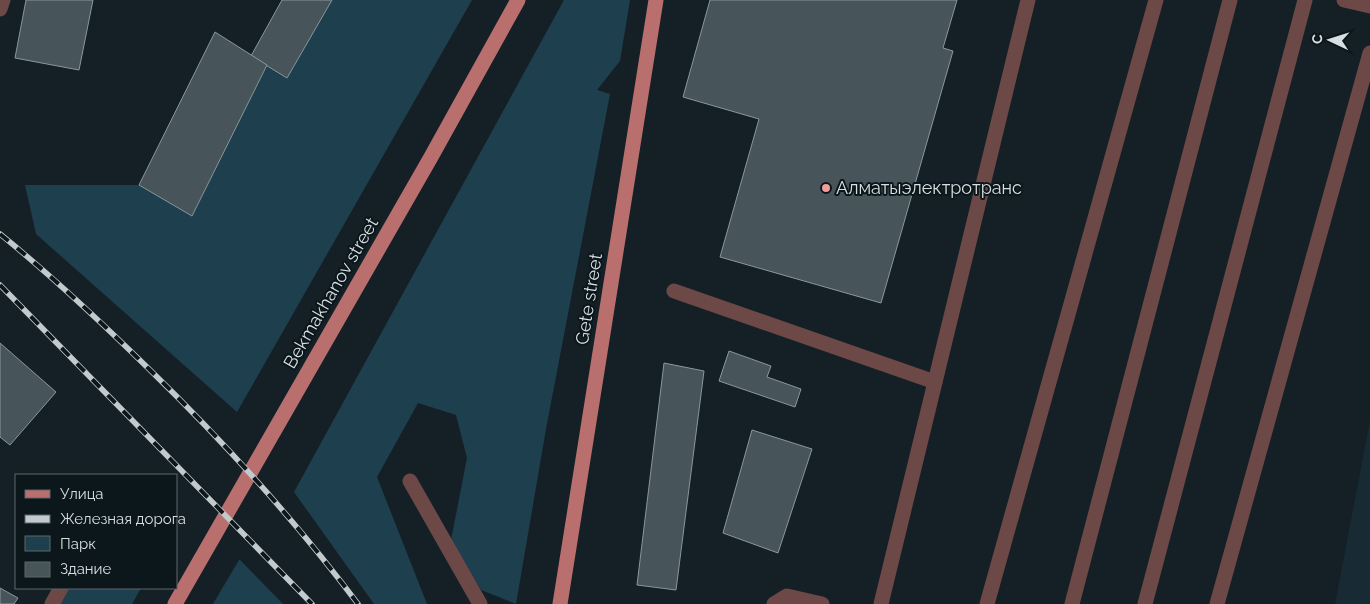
<svg xmlns="http://www.w3.org/2000/svg" width="1370" height="604" viewBox="0 0 1370 604" font-family="Raleway,sans-serif">
	<style>
		.built { fill: #182a33 }
		.green { fill: #1e3f4e }
		.building { fill: #47545a; stroke: #8a979e }
		.lines { fill: none; stroke-linecap: round; stroke-linejoin: round }
		.minor { stroke: #6c4846; stroke-width: 15 }
		.major { stroke: #b96f6d; stroke-width: 15 }
		.rail-casing { stroke: #c2cacd; stroke-width: 5.5 }
		.rail { stroke: #0c171c; stroke-width: 4; stroke-dasharray: 11; stroke-linecap: butt }
		.poi-dot { fill: #f59b98; stroke: #0c171c; stroke-width: 2 }
		.labels { text-anchor: middle; stroke-width: 4; stroke-linejoin: round; paint-order: stroke }
		.poi-label { font-size: 18px; fill: #d8dfe2; stroke: #0c171c; text-anchor: start }
		.street-label { font-size: 18px; fill: #d8dfe2; stroke: #0c171c }
	</style>
	<rect width="100%" height="100%" fill="#152026"/>
	<polygon class="built" points="1370,421 1370,604 1335,604"/>
	<g class="green">
		<polygon points="332,0 472,0 237,412 36,234 25,185 139,185 192,216 267,65 287,78"/>
		<polygon points="564,0 630,0 620,61 597,90 610,94 546,429 516,604 481,590 451,540 467,458 456,415 418,403 377,477 427,604 374,604 294,492"/>
		<polygon points="239,560 240,560 283,604 213,604"/>
		<polygon points="61,588 141,588 132,604 52,604"/>
	</g>
	<g class="building">
		<polygon points="26,0 93,0 79,70 15,58"/>
		<polygon points="282,0 332,0 287,78 251,56"/>
		<polygon points="710,0 957,0 943,48 953,51 881,303 720,257 759,119 683,97"/>
		<polygon points="215,32 267,65 192,216 139,185"/>
		<polygon points="0,343 56,392 10,445 0,437"/>
		<polygon points="729,351 771,366 767,377 801,389 795,407 719,381"/>
		<polygon points="664,363 704,371 676,590 637,585"/>
		<polygon points="752,430 812,449 778,553 723,533"/>
		<polygon points="0,588 18,598 14,604 0,604"/>
	</g>
	<g class="lines">
		<g class="minor">
			<polyline points="1344,0 1370,6"/>
			<polyline points="0,9 3,0"/>
			<polyline points="674,291 935,382"/>
			<polyline points="410,481 480,604"/>
			<polyline points="52,604 61,588"/>
			<polyline points="774,604 787,596 822,604"/>
			<polyline points="881,604 1028,0"/>
			<polyline points="987,604 1156,0"/>
			<polyline points="1072,604 1230,0"/>
			<polyline points="1145,604 1305,0"/>
			<polyline points="1217,604 1370,53"/>
		</g>
		<g class="major">
			<polyline points="175,604 431,157 518,0"/>
			<polyline points="560,604 656,0"/>
		</g>
		<defs>
			<g id="rail">
				<path d="M 0,234 C 52,276 101,322 149,369 C 224,442 295,520 358,604"/>
				<polyline points="0,285 312,604"/>
			</g>
		</defs>
		<use href="#rail" class="rail-casing"/>
		<use href="#rail" class="rail"/>
	</g>
	<circle class="poi-dot" cx="826" cy="188" r="5"/>
	<g class="labels">
		<g class="poi-label">
			<text x="836" y="194">Алматыэлектротранс</text>
		</g>
		<g class="street-label">
			<text transform="translate(331 293) rotate(-60)" y="6">Bekmakhanov street</text>
			<text transform="translate(589 299) rotate(-81)" y="6">Gete street</text>
		</g>
	</g>
	<rect x="15" y="474" width="162" height="115" fill="#0c171c" stroke="#5e676b"/>
	<rect x="25" y="490" width="25" height="8" fill="#b96f6d" stroke="#5e676b"/>
	<text x="60" y="499" font-size="15" fill="#d8dfe2">Улица</text>
	<rect x="25" y="515" width="25" height="8" fill="#c2cacd" stroke="#5e676b"/>
	<text x="60" y="524" font-size="15" fill="#d8dfe2">Железная дорога</text>
	<rect x="25" y="536" width="25" height="15" fill="#1e3f4e" stroke="#5e676b"/>
	<text x="60" y="549" font-size="15" fill="#d8dfe2">Парк</text>
	<rect x="25" y="562" width="25" height="15" fill="#47545a" stroke="#5e676b"/>
	<text x="60" y="574" font-size="15" fill="#d8dfe2">Здание</text>
	<g transform="translate(1330 40) rotate(274)" stroke="#0c171c" stroke-width="4" paint-order="stroke">
	<path d="M0-4L9 19L0 12L-9 19Z" fill="#d8dfe2"/>
	<text y="-8" font-size="14" font-weight="bold" text-anchor="middle" fill="#d8dfe2">С</text>
	</g>
</svg>
